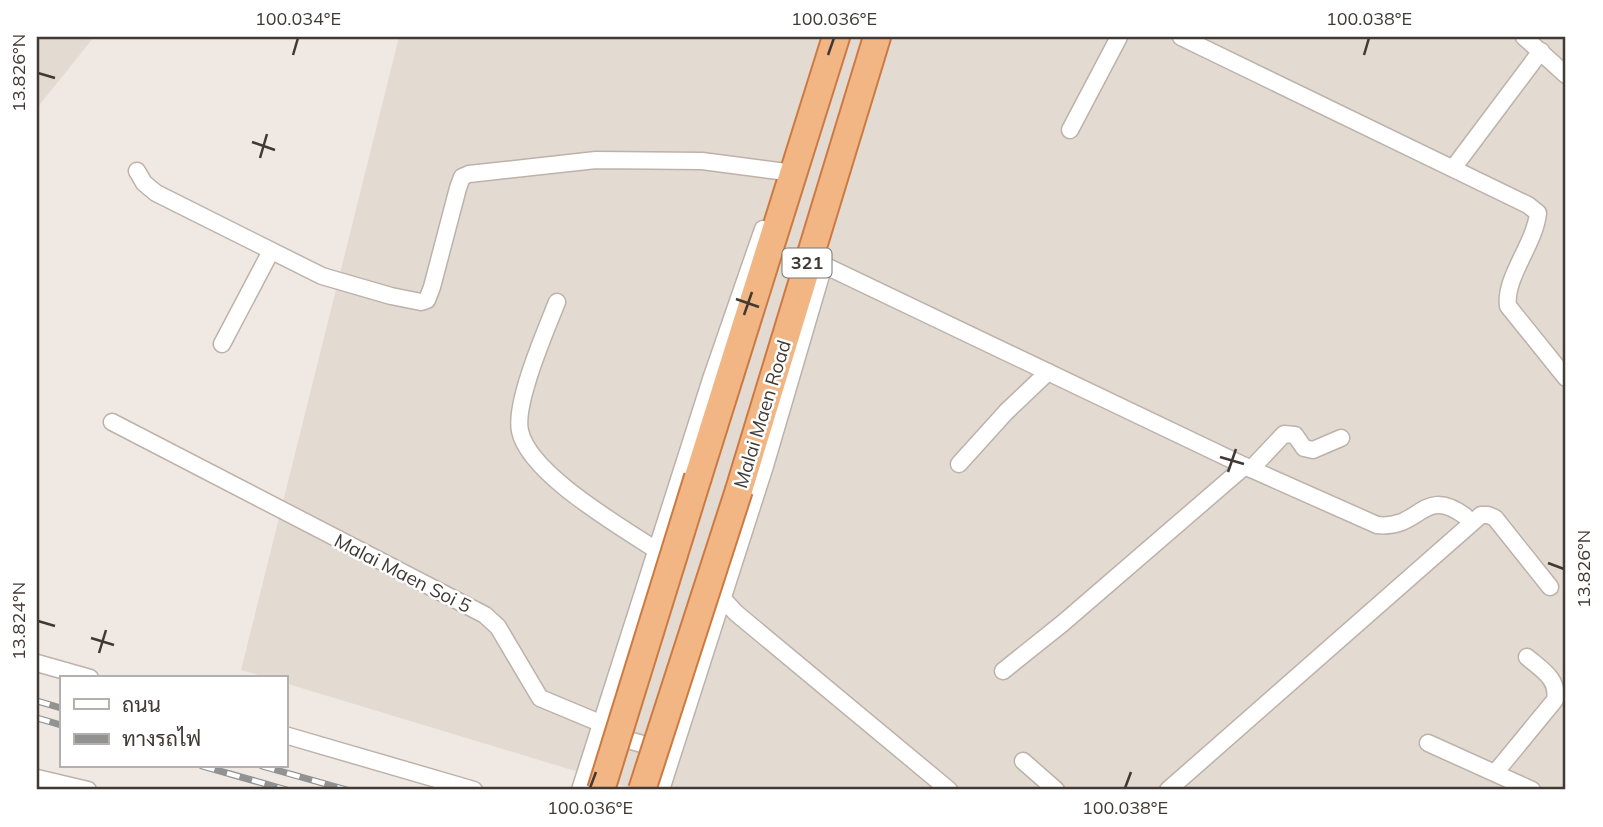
<svg xmlns="http://www.w3.org/2000/svg" width="1603" height="827" viewBox="0 0 1603 827" font-family="Mulish,Sarabun,sans-serif">
	<style>
		.residential { fill: #e3dad2 }
		.lines { fill: none; stroke-linecap: round; stroke-linejoin: round }
		.minor-casing { stroke: #bdb2aa; stroke-width: 19 }
		.trunk-casing { stroke: #cc7a41; stroke-width: 30 }
		.minor { stroke: #fff; stroke-width: 16 }
		.trunk { stroke: #f2b684; stroke-width: 26 }
		.rail-casing { stroke: #929292; stroke-width: 7 }
		.rail { stroke: #fff; stroke-width: 4.5; stroke-dasharray: 13; stroke-linecap: butt }
		.trunk-bridge-casing { stroke: #cc7a41; stroke-width: 30; stroke-linecap: butt }
		.trunk-bridge { stroke: #f2b684; stroke-width: 26 }
		.ticks { fill: none; stroke: #413934; stroke-width: 2.5 }
		.labels { text-anchor: middle; stroke-width: 5; stroke-linejoin: round; paint-order: stroke }
		.shield { fill: #fff; stroke: #7a7471; stroke-width: 2 }
		.shield-label { font-size: 18px; font-weight: bold; fill: #413934 }
		.street-label { font-size: 19px; fill: #413934; stroke: #fff }
		.neatline { fill: none; stroke: #413934; stroke-width: 2.5 }
		.ticks-label { font-size: 18px; text-anchor: middle; fill: #413934 }
	</style>
	<rect width="100%" height="100%" fill="#f0e9e3"/>
	<g class="residential">
		<polygon points="37,37 94,37 37,108"/>
		<polygon points="399,37 1566,37 1566,790 638,790 285,683 285,678 269,678 241,670"/>
	</g>
	<g class="lines">
		<defs>
			<g id="minor">
				<path d="M 1181,37 L 1528,205 L 1538,213 C 1535,244 1504,278 1508,306 L 1566,378"/>
				<polyline points="1524,37 1566,75"/>
				<polyline points="1070,130 1119,37"/>
				<polyline points="1454,167 1541,51"/>
				<polyline points="137,171 144,183 156,193 322,276 391,296 421,302 427,300 432,287 458,188 462,177 469,174 596,160 702,161 794,173"/>
				<path d="M 809,258 L 1251,469 L 1377,525 C 1421,530 1422,485 1465,516"/>
				<path d="M 557,302 C 546,330 514,403 520,431 C 529,474 620,526 656,550"/>
				<polyline points="222,344 271,251"/>
				<polyline points="112,422 485,615 498,627 540,698 600,723"/>
				<polyline points="959,464 1006,412 1048,372"/>
				<polyline points="1251,469 1284,434 1295,435 1304,448 1313,450 1341,438"/>
				<polyline points="723,599 736,613 949,790"/>
				<polyline points="37,663 90,678"/>
				<polyline points="1003,671 1063,623 1245,466"/>
				<polyline points="285,735 474,790"/>
				<polyline points="611,735 649,746 659,757"/>
				<polyline points="1428,743 1532,790"/>
				<polyline points="1023,761 1056,790"/>
				<path d="M 1495,773 L 1555,700 C 1559,679 1542,670 1527,657"/>
				<polyline points="37,778 88,790"/>
				<polyline points="580,790 712,376 763,229"/>
				<polyline points="661,790 765,466 824,265"/>
				<polyline points="1168,790 1481,515 1488,515 1495,518 1550,587"/>
			</g>
			<g id="trunk">
				<polyline points="698,477 836,37"/>
				<polyline points="739,490 877,37"/>
			</g>
		</defs>
		<use href="#minor" class="minor-casing"/>
		<use href="#trunk" class="trunk-casing"/>
		<use href="#minor" class="minor"/>
		<use href="#trunk" class="trunk"/>
		<defs>
			<g id="rail">
				<polyline points="37,701 61,708"/>
				<polyline points="37,718 61,725"/>
				<polyline points="202,766 287,790"/>
				<polyline points="262,766 347,790"/>
			</g>
		</defs>
		<use href="#rail" class="rail-casing"/>
		<use href="#rail" class="rail"/>
		<defs>
			<g id="trunk-bridge">
				<polyline points="601,790 698,477"/>
				<polyline points="642,790 739,490"/>
			</g>
		</defs>
		<use href="#trunk-bridge" class="trunk-bridge-casing"/>
		<use href="#trunk-bridge" class="trunk-bridge"/>
	</g>
	<path class="ticks" d="M 293,55 L 298,38M 828,55 L 834,38M 1364,55 L 1369,38M 38,73 L 55,78M 252,142 L 275,150M 260,158 L 267,134M 736,299 L 759,307M 744,315 L 752,292M 1220,457 L 1244,464M 1228,472 L 1236,449M 1548,563 L 1564,569M 38,621 L 55,626M 91,638 L 114,645M 99,653 L 106,630M 590,788 L 596,772M 1125,788 L 1131,772"/>
	<g class="labels">
		<rect class="shield" x="782.5" y="248.5" width="49" height="29" rx="5"/>
		<g class="shield-label">
			<text x="807" y="269">321</text>
		</g>
		<g class="street-label">
			<text transform="translate(762 414) rotate(-73)" y="7">Malai Maen Road</text>
			<text transform="translate(403 573) rotate(27)" y="7">Malai Maen Soi 5</text>
		</g>
	</g>
	<rect width="1603" height="827" fill="none" stroke="#ffffff" stroke-width="77"/>
	<rect x="60" y="676" width="228" height="91" fill="#ffffff" stroke="#b3b0ae" stroke-width="2"/>
	<rect x="74" y="699" width="35" height="10" fill="#ffffff" stroke="#b3b0ae" stroke-width="2"/>
	<text x="122" y="712" font-size="21" fill="#413934">ถนน</text>
	<rect x="74" y="734" width="35" height="10" fill="#929292" stroke="#b3b0ae" stroke-width="2"/>
	<text x="122" y="746" font-size="21" fill="#413934">ทางรถไฟ</text>
	<rect x="38" y="38" width="1526" height="750" class="neatline"/>
	<g class="ticks-label">
		<text x="298" y="25">100.034°E</text>
		<text x="834" y="25">100.036°E</text>
		<text x="1369" y="25">100.038°E</text>
		<text transform="translate(19 73) rotate(-90)" y="6">13.826°N</text>
		<text transform="translate(1584 569) rotate(-90)" y="6">13.826°N</text>
		<text transform="translate(19 621) rotate(-90)" y="6">13.824°N</text>
		<text x="590" y="814">100.036°E</text>
		<text x="1125" y="814">100.038°E</text>
	</g>
</svg>
